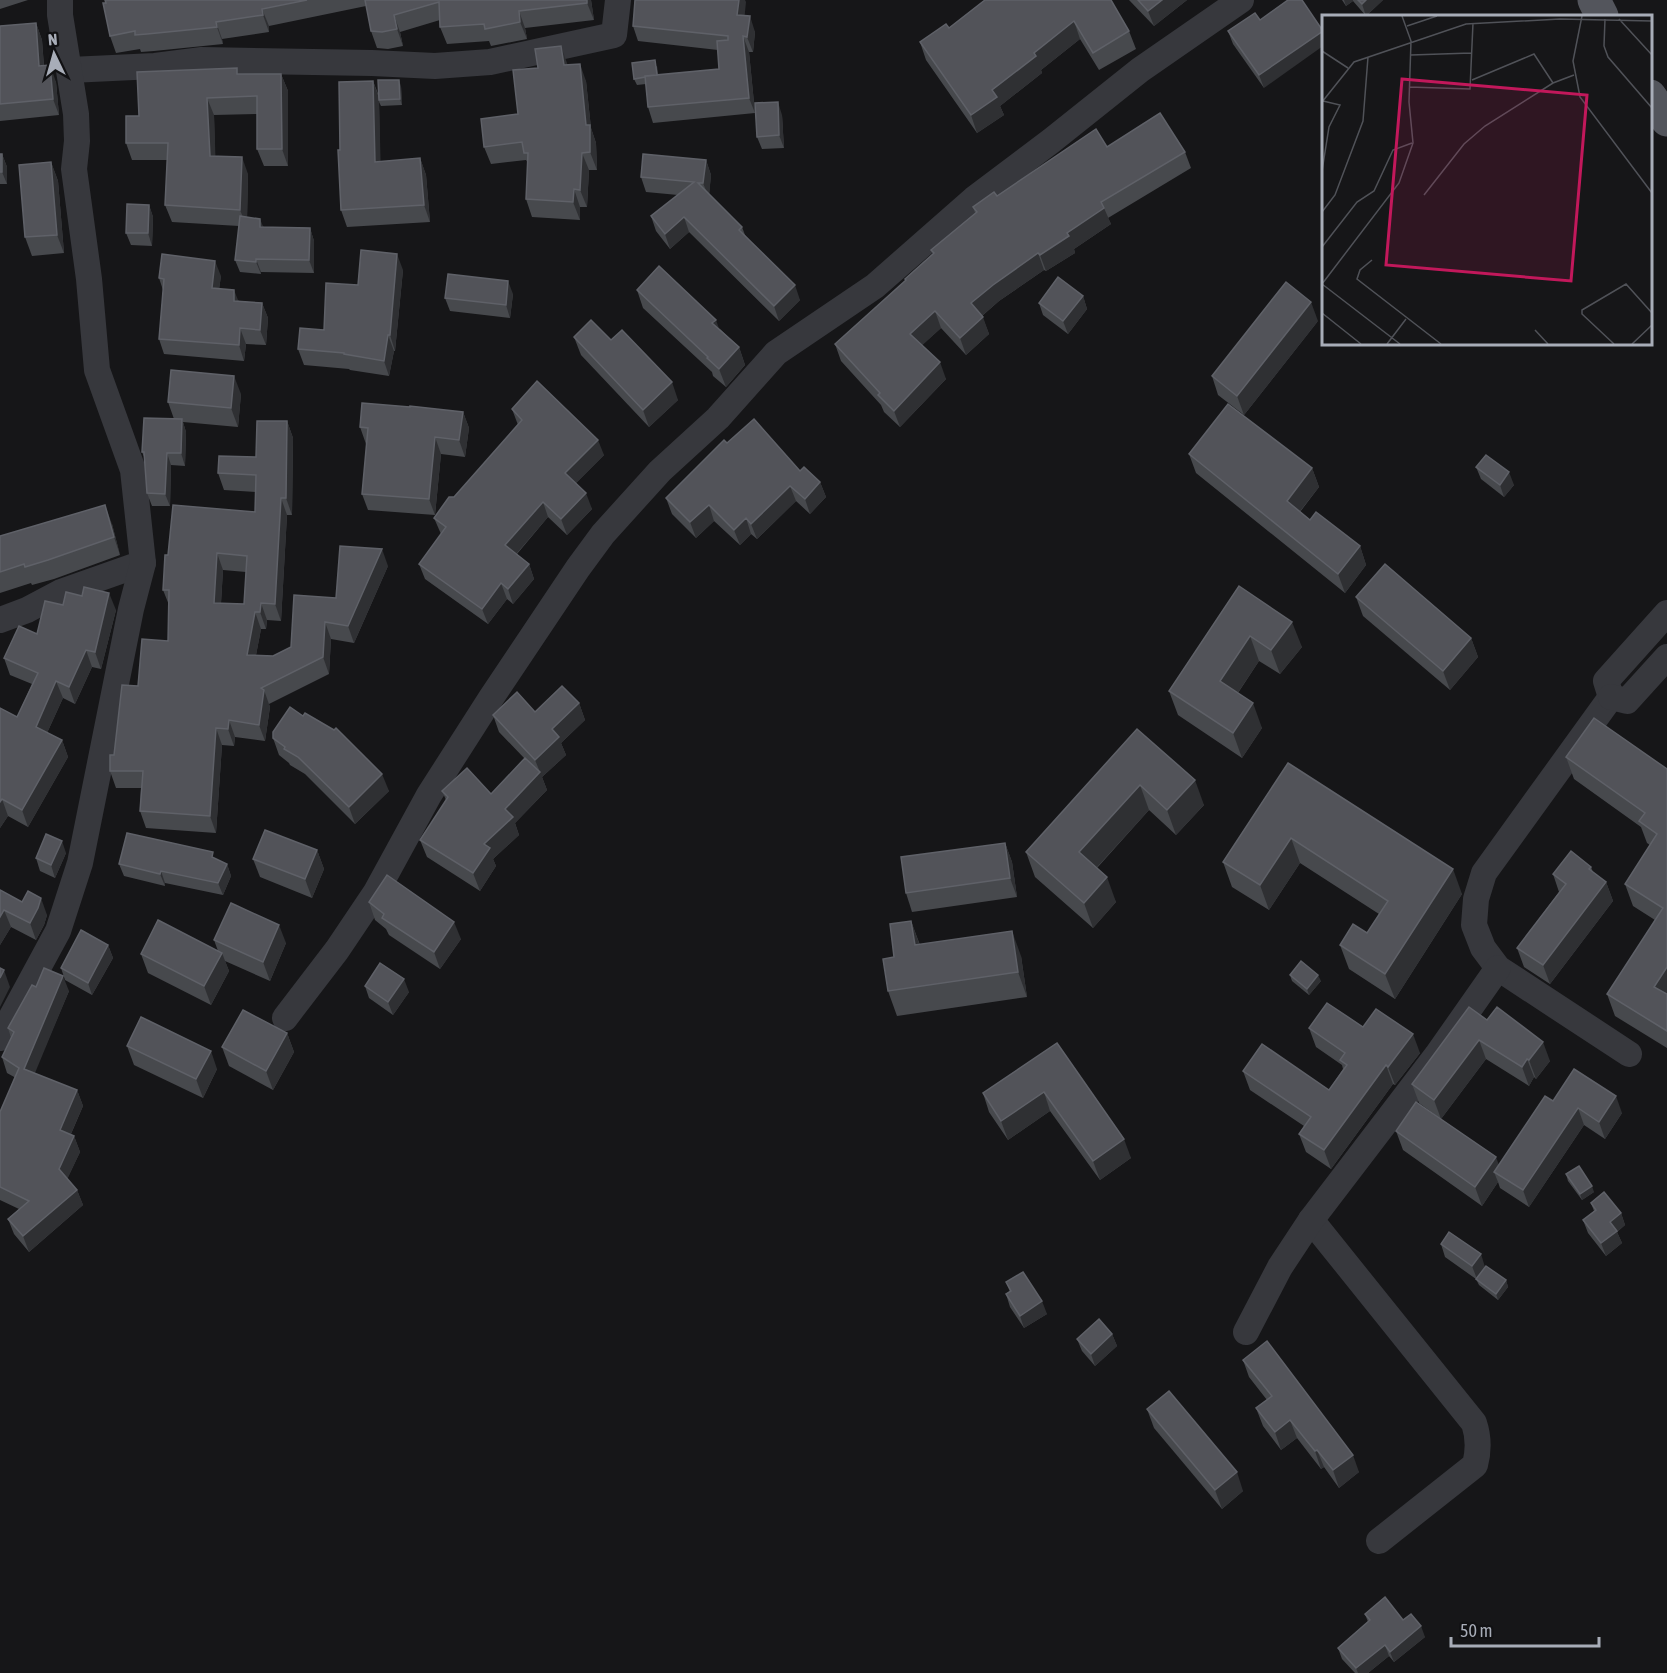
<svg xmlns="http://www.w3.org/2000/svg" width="1667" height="1673" viewBox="0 0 1667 1673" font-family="'Asap Condensed',sans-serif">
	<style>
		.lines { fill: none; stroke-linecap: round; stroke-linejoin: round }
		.minor { stroke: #37383d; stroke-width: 26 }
		.major { stroke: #53555c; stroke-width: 33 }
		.wall { fill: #47494d; fill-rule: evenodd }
		.shaded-wall { fill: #2f3033 }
		.building { fill: #525359; stroke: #5f6168; stroke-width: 1.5; fill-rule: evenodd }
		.inset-road { fill: none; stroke: #505258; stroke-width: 1.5 }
		.view { fill: #c2185b; fill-opacity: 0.15; stroke: #c2185b; stroke-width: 3 }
		.inset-edge { fill: none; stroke: #a8adb8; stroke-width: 3 }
	</style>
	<rect width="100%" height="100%" fill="#161618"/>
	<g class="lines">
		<g class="minor">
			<polyline points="70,70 155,66 202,60 372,63 435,66 490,62 614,35 618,0"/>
			<polyline points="0,620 27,610 61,592 143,563"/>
			<polyline points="1611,697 1484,873 1476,899 1474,925 1483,948 1498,968 1629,1054"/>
			<polyline points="1611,697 1606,681 1667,613"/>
			<polyline points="1611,697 1627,701 1667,657"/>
			<polyline points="285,1018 337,950 376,892 429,795 491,698 578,568 603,534 660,471 718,418 776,353 875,286 974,199 1051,141 1140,70 1241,0"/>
			<polyline points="0,1038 58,931 80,863 131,609 143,563 133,470 97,370 89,279 74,169 77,141 76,114 60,15 60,0"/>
			<path d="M 1311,1220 L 1474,1423 C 1479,1438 1479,1450 1475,1465 L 1379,1541"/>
			<polyline points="1246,1332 1280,1267 1311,1220 1437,1055 1498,968"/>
		</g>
		<g class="major">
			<polyline points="1594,0 1602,16"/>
			<polyline points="1650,96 1667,120"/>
		</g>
	</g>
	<g class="wall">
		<polygon points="0,0 28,0 0,9"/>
		<polygon points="105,0 591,0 594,20 525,28 527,39 491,46 489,41 447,44 440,27 440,20 400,32 403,46 388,49 377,48 371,31 366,6 269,26 269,32 222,39 223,44 154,51 141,52 140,49 116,53 110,36"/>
		<polygon points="635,0 745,0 744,16 755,32 753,52 749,52 755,113 653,123 648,107 646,84 637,85 634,79 657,66 658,75 719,69 718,50 638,41 633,26"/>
		<polygon points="985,0 1129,31 1136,49 1099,70 1080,39 1041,70 1042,73 1000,106 1004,115 977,133 926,60 920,42 949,28"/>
		<polygon points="1129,0 1187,0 1154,26"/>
		<polygon points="1342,0 1383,0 1366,16 1353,1 1346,6"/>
		<polygon points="1260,20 1264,88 1233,44 1228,31"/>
		<polygon points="36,23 42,40 44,66 56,82 59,115 0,121 0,26"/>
		<polygon points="568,65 586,81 591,128 596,143 597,170 589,170 587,207 580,207 580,220 532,217 526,199 528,163 526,160 491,164 484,147"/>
		<polygon points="239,74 281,74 288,91 288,166 264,166 257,149 257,114 214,115 215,156 248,174 247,217 264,227 310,228 314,241 314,273 261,272 261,274 240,272 235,260 239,226 172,222 165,205 167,160 132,160 126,143 139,116"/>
		<polygon points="373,81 379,96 401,86 402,105 381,106 379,102 380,162 420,158 426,175 430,222 347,227 341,210 340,150"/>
		<polygon points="782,115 784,148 762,149 757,137"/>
		<polygon points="1107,147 1185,152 1191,168 1108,218 1111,224 1074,249 1075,253 1046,271 1044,270 999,301 982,316 989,334 966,355 941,328 922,345 946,379 900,427 884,412 881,405 841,361 835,344 906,281 905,279 933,254 931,250 975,213 973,207 997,196"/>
		<polygon points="0,154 2,154 7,167 7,184 0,184"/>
		<polygon points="706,160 711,175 709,194 742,227 745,235 800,300 779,321 689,232 670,249 656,231 651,216 678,195 646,192 641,177"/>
		<polygon points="51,162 58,181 64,253 32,256 25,237"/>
		<polygon points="149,205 153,217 152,246 131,245 126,233"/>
		<polygon points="403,270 395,351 394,351 389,376 350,370 349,369 304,365 298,349 324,330 358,285"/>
		<polygon points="221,276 219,289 239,301 262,303 268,318 266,345 246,344 244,361 164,354 159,339 163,290 159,278"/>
		<polygon points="637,290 720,329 739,347 745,365 726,387 713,376 712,372 643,308"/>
		<polygon points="513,294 510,318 450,311 445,298"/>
		<polygon points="1083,296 1087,309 1068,334 1043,315 1039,303"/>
		<polygon points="1318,321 1244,415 1218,395 1212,376"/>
		<polygon points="574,337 611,340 678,400 649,427 581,355"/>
		<polygon points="241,394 238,427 183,422 186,432 185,466 171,465 170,506 152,506 147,493 145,459 142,452 174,419 168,402"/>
		<polygon points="512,409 604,455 576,483 592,509 567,535 548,517 517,554 529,564 534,579 513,604 507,599 488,624 425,579 419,564 441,534 434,518 454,497 518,425"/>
		<polygon points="463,412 469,428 465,457 441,454 435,515 368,510 362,494 367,444 366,444 360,427"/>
		<path d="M 287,421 L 293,438 L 292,515 L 287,515 L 281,621 L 267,620 L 266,629 L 261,629 L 256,655 L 273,656 L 291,647 L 336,598 L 388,566 L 354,643 L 331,639 L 329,674 L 269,704 L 270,707 L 265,741 L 235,737 L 234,746 L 222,745 L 216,833 L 146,828 L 140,811 L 141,788 L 116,788 L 110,771 L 114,755 L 138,686 L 168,641 L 169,605 L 163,590 L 168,555 L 255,512 L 256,492 L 224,490 L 218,473 L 256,457 ZM 223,570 L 246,572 L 244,604 L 221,603 Z"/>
		<polygon points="727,443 800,471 820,482 826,497 810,514 796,501 757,539 751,534 740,545 714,521 696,538 672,514 666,498"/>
		<polygon points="1189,454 1312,468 1319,487 1300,512 1310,520 1360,546 1366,565 1345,593 1196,473"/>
		<polygon points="1476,467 1514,485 1504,497 1481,479"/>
		<polygon points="112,524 120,555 54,579 32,585 31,583 0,593 0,536"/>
		<polygon points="1239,586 1302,647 1280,674 1259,661 1238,693 1262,728 1242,758 1178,715 1169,691"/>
		<polygon points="1356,597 1471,638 1478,657 1450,690 1363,616"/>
		<polygon points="63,605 116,610 101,669 92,667 75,704 63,698 47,733 62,740 68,757 28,827 8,816 0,828 0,708 17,717 32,684 10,675 4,658 37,634"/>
		<polygon points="579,703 585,720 561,743 566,755 542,777 547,790 515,823 519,835 493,859 496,866 480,891 427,857 420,840 446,800 442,791 491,794 525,759 499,732 493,715 535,712"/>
		<polygon points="303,716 334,730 389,791 355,824 305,774 290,765 289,763 279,755 273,738"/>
		<polygon points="1137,729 1204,805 1176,835 1149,810 1097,868 1116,902 1093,928 1035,877 1026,852"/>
		<polygon points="1566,757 1667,769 1667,1048 1615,1016 1607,994 1655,920 1633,906 1625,884 1650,845 1647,843 1641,827 1574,779"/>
		<polygon points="1288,763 1462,894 1395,999 1349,969 1340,945 1367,933 1379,914 1300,863 1269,910 1232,887 1223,862"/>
		<polygon points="1005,843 1012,862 1017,897 912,912 906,893"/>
		<polygon points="317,850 324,869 312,898 260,877 253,859"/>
		<polygon points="66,853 55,878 40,871 36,858"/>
		<polygon points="216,859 227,864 231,876 223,895 165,883 165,886 124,876 119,864"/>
		<polygon points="1591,867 1593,872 1606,882 1613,901 1550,984 1524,967 1517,948 1559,892 1553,874"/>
		<polygon points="0,890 47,915 44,925 36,940 11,927 0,945"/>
		<polygon points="369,902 461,939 440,969 389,935 386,929 375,920"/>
		<polygon points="911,921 920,945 1021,956 1027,997 897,1016 888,991 894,957"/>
		<polygon points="214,940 286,943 270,981 225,961 229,971 211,1005 148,973 141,954 218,951"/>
		<polygon points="108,945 113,958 92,995 65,980 61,968"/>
		<polygon points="1290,975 1321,981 1309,995 1292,981"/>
		<polygon points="365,986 409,992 393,1015 369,998"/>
		<polygon points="36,987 69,991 34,1073 77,1090 83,1106 71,1134 74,1136 80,1152 67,1179 77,1190 83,1205 29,1252 14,1234 8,1219 19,1209 0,1200 0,1112 16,1078 7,1073 2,1057 11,1038 8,1028"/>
		<polygon points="1487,1020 1550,1061 1536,1079 1534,1077 1529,1086 1486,1059 1441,1119 1419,1103 1412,1084"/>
		<polygon points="1363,1027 1420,1053 1395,1085 1393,1084 1331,1169 1306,1152 1299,1134 1304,1126 1250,1090 1243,1071 1329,1090 1343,1069 1342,1065 1316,1047 1309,1028"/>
		<polygon points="287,1033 294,1052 273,1090 229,1066 222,1047"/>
		<polygon points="1057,1043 1131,1158 1100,1180 1050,1111 1008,1140 989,1112 983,1093"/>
		<polygon points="127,1046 217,1069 203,1098 134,1065"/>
		<polygon points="1553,1101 1622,1113 1605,1139 1584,1125 1529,1207 1500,1188 1498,1182 1482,1206 1403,1150 1396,1131 1499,1165"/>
		<polygon points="1566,1174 1594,1192 1582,1200 1568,1181"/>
		<polygon points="1591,1203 1621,1213 1625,1225 1617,1232 1622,1243 1606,1256 1588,1233 1583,1220 1594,1211"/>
		<polygon points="1441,1244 1485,1267 1506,1280 1508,1287 1498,1300 1479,1285 1476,1279 1445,1257"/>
		<polygon points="1006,1282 1047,1314 1024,1328 1010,1307 1006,1294 1010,1292"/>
		<polygon points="1112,1334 1117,1346 1095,1366 1082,1351 1077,1339"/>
		<polygon points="1243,1360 1359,1472 1339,1488 1324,1467 1321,1469 1297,1438 1281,1450 1263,1426 1256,1408 1267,1400 1249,1377"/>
		<polygon points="1147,1409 1243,1491 1222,1509 1154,1428"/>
		<polygon points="1365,1614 1403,1620 1425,1637 1394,1662 1389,1656 1368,1673 1355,1673 1342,1659 1338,1648 1368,1622"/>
	</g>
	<g class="shaded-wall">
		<polygon points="587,0 591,0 594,20 587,3"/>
		<polygon points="739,0 745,0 746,2 743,31 737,15"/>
		<polygon points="1162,0 1187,0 1154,26 1148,11"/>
		<polygon points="1344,0 1353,0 1353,1 1346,6"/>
		<polygon points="1366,0 1383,0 1366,16 1362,4"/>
		<polygon points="262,9 269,26 269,32 263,15"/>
		<polygon points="519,11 525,28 527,39 520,22"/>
		<polygon points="394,15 400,32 403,46 397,29"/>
		<polygon points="750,16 755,32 753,52 747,37"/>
		<polygon points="1074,21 1080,39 1041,70 1042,73 1000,106 1004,115 977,133 971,115 992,90 1034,53"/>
		<polygon points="216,22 222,39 223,44 217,27"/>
		<polygon points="36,23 42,40 45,83 39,66"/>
		<polygon points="1323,31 1323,46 1264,88 1259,75"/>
		<polygon points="743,36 749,52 755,113 749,98"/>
		<polygon points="561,46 567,63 571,83 564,65"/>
		<polygon points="580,64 586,81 591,128 596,143 597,170 590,152 586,125"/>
		<polygon points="50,65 56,82 59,115 53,99"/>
		<polygon points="281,74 288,91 288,166 282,149"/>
		<polygon points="399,80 401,86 402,105 400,99"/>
		<polygon points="373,81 379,98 381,179 375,162"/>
		<polygon points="207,98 214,115 216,173 210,156"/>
		<polygon points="778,102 782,115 784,148 779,135"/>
		<polygon points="582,153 589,170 587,207 580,190"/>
		<polygon points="2,154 7,167 7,184 2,172"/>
		<polygon points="242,157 248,174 247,227 240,210"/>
		<polygon points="420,158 426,175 430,222 424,205"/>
		<polygon points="706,160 711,175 709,198 703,183"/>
		<polygon points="51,162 58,181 64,253 57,235"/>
		<polygon points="574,189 580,207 580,220 573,202"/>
		<polygon points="149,205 153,217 152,246 148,233"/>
		<polygon points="1104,208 1111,224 1074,249 1075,253 1046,271 1040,255 1067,233"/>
		<polygon points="684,217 689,232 670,249 665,234"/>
		<polygon points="260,219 265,231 260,227"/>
		<polygon points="310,228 314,241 314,273 309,260"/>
		<polygon points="1038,253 1044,270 999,301 977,320 971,303 993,285"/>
		<polygon points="397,254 403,270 395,351 390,335"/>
		<polygon points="256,259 261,272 261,274 256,262"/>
		<polygon points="215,261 221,276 217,303 212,288"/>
		<polygon points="508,281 513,294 510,318 506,305"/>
		<polygon points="795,285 800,300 779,321 774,306"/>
		<polygon points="234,290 240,305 234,301"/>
		<polygon points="1083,296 1087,309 1068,334 1063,321"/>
		<polygon points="1311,302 1318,321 1244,415 1237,396"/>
		<polygon points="262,303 268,318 266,345 260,330"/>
		<polygon points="935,311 941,328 916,351 910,334"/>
		<polygon points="983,317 989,334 966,355 960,338"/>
		<polygon points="716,320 722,337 712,323"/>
		<polygon points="240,328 246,344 244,361 239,345"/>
		<polygon points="388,335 394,351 389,376 384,361"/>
		<polygon points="739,347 745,365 726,387 719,369"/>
		<polygon points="940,362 946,379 900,427 894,411"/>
		<polygon points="234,376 241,394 238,427 231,408"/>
		<polygon points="672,382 678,400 649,427 643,410"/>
		<polygon points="463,412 469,428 465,457 459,440"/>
		<polygon points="182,419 186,432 185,466 181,453"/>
		<polygon points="287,421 293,438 292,515 286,498"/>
		<polygon points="435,437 441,454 435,515 429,499"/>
		<polygon points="598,440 604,455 570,489 565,473"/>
		<polygon points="167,453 171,465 170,506 165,494"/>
		<polygon points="1312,468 1319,487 1293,520 1287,501"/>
		<polygon points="1509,472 1514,485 1504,497 1500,485"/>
		<polygon points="820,482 826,497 810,514 805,499"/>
		<polygon points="790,486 796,501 757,539 751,524"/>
		<polygon points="586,493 592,509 567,535 561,519"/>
		<polygon points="281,498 287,515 281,621 275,604"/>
		<polygon points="543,502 548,517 511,560 505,545"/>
		<polygon points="105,505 112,524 120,555 114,537"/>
		<polygon points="709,505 714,521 696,538 690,522"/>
		<polygon points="746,518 751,534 740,545 734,530"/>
		<polygon points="1360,546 1366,565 1345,593 1338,574"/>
		<polygon points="382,549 388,566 354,643 348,626"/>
		<polygon points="217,553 223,570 220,619 214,603"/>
		<polygon points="529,564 534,579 513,604 508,589"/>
		<polygon points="501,583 507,599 488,624 482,609"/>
		<polygon points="109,593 116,610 101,669 95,652"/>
		<polygon points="261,603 267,620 266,629 260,612"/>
		<polygon points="255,612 261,629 253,671 247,655"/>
		<polygon points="325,622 331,639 329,674 323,657"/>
		<polygon points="1292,622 1302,647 1280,674 1271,650"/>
		<polygon points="1250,636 1259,661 1229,706 1220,681"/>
		<polygon points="1471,638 1478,657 1450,690 1443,671"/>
		<polygon points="86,650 92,667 75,704 69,687"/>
		<polygon points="56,681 63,698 42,744 36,727"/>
		<polygon points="264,690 270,707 265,741 259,725"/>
		<polygon points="579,703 585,720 561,743 566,755 542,777 547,790 515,823 519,835 493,859 496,866 480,891 473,873 484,844 505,809 540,772 535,760 552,729"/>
		<polygon points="1253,703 1262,728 1242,758 1233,733"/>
		<polygon points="229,720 235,737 234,746 228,729"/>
		<polygon points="216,728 222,745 216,833 210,816"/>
		<polygon points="62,740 68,757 28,827 22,810"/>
		<polygon points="382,774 389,791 355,824 349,807"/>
		<polygon points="1195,780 1204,805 1176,835 1167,810"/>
		<polygon points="1140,785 1149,810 1088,877 1079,852"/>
		<polygon points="2,799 8,816 0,828 0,802"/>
		<polygon points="1291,838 1300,863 1269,910 1260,885"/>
		<polygon points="62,841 66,853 55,878 51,865"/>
		<polygon points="1005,843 1012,862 1017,897 1010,878"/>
		<polygon points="317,850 324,869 312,898 305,879"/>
		<polygon points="227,864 231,876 223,895 218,883"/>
		<polygon points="1453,869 1462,894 1395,999 1385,974"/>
		<polygon points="161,871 165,883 165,886 160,874"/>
		<polygon points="1107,877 1116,902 1093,928 1084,903"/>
		<polygon points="1606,882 1613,901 1550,984 1543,965"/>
		<polygon points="41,898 47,915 44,925 36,940 30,923"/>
		<polygon points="4,910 11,927 0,945 0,917"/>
		<polygon points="911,921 920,946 915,945"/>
		<polygon points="454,922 461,939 440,969 434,952"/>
		<polygon points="279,925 286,943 270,981 263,962"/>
		<polygon points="1012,931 1021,956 1027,997 1018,972"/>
		<polygon points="108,945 113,958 92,995 88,983"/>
		<polygon points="222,953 229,971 211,1005 204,986"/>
		<polygon points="1667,967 1667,1002 1654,987"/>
		<polygon points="4,970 10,987 0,1007 0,978"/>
		<polygon points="1318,975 1321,981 1309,995 1307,989"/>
		<polygon points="63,976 69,991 30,1085 24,1069"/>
		<polygon points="404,979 409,992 393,1015 388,1002"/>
		<polygon points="287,1033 294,1052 273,1090 266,1071"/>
		<polygon points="1413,1034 1420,1053 1395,1085 1388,1067"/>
		<polygon points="1479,1040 1486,1059 1441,1119 1434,1100"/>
		<polygon points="1543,1042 1550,1061 1536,1079 1529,1060"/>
		<polygon points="211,1051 217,1069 203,1098 196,1079"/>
		<polygon points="1527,1059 1534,1077 1529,1086 1522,1067"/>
		<polygon points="1386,1065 1393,1084 1331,1169 1324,1150"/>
		<polygon points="77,1090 83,1106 66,1145 60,1130"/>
		<polygon points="1044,1092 1050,1111 1008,1140 1001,1121"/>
		<polygon points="1616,1096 1622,1113 1605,1139 1599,1122"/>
		<polygon points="1578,1108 1584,1125 1529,1207 1523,1190"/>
		<polygon points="74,1136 80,1152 65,1184 59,1169"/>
		<polygon points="1124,1139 1131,1158 1100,1180 1093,1161"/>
		<polygon points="1496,1157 1503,1176 1494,1172 1498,1182 1482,1206 1475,1187"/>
		<polygon points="1592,1186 1594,1192 1582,1200 1580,1194"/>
		<polygon points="77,1190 83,1205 29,1252 23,1236"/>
		<polygon points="1621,1213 1625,1225 1617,1232 1622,1243 1606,1256 1601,1243 1610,1222"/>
		<polygon points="1481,1254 1485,1267 1477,1279 1472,1266"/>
		<polygon points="1506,1280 1508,1287 1498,1300 1496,1294"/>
		<polygon points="1042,1301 1047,1314 1024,1328 1020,1316"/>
		<polygon points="1112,1334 1117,1346 1095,1366 1091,1354"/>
		<polygon points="1290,1420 1297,1438 1281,1450 1275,1432"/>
		<polygon points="1317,1450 1324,1467 1321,1469 1315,1451"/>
		<polygon points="1353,1455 1359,1472 1339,1488 1333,1470"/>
		<polygon points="1237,1472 1243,1491 1222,1509 1215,1490"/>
		<polygon points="1421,1626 1425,1637 1394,1662 1390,1652"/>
		<polygon points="1385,1645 1389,1656 1368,1673 1358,1673 1356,1668"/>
	</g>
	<g class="building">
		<polygon points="105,0 307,0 262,9 263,15 216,22 217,27 147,34 135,35 135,31 110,36 103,3 106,3"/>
		<polygon points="365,0 587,0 587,3 519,11 520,22 485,29 484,24 440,27 439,2 394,15 397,29 382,32 371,31"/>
		<polygon points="635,0 739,0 737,15 750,16 747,37 743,36 749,98 648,107 645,76 719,69 717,41 728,40 728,36 633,26"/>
		<polygon points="985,0 1111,0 1129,31 1093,53 1074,21 1034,53 1036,56 992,90 997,97 971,115 920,42 946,24 949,28"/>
		<polygon points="1138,0 1162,0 1148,11"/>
		<polygon points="1288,0 1302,0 1323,31 1259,75 1228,31 1255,13 1260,20"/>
		<polygon points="1358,0 1366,0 1362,4"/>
		<polygon points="36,23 39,66 50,65 53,99 0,104 0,26"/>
		<polygon points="561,46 564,65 580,64 586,125 590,125 590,152 582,153 580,190 574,189 573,202 526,199 528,153 524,153 522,142 484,147 481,119 518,114 513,70 538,68 535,49"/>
		<polygon points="655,60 657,75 645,76 645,77 634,79 632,63"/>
		<polygon points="237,68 237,74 281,74 282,149 257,149 257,96 207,98 210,156 242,157 240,210 165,205 168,143 126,143 126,116 139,116 137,72"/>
		<polygon points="378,80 399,80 400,99 379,100"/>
		<polygon points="373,81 375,162 420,158 424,205 341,210 338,150 340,150 339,82"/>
		<polygon points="778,102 779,135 757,137 755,103"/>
		<polygon points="1160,113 1185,152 1101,202 1104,208 1067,233 1069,236 1040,255 1038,253 993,285 971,303 983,317 960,338 935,311 910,334 940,362 894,411 878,395 880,393 835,344 906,280 905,279 934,253 931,250 977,212 973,207 994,192 997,196 1096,129 1107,147"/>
		<rect x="0" y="154" width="2" height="18"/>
		<polygon points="643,154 706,160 703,183 698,183 742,227 739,230 795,285 774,306 684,217 665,234 651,216 694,182 641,177"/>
		<polygon points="51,162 57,235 25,237 19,165"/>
		<polygon points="127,204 149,205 148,233 126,233"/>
		<polygon points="240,216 260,219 260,227 310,228 309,260 256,259 256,262 235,260"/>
		<polygon points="361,250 397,254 390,335 388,335 384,361 344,354 344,353 298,349 300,328 324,330 326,283 358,285"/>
		<polygon points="162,254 215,261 212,288 234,290 234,301 262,303 260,330 240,328 239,345 159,339 164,279 159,278"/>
		<polygon points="659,266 716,320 712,323 739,347 719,369 707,358 708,357 637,290"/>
		<polygon points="448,274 508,281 506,305 445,298"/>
		<polygon points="1058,277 1083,296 1063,321 1039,303"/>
		<polygon points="1286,282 1311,302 1237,396 1212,376"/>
		<polygon points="591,320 611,340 622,330 672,382 643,410 574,337"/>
		<polygon points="171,370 234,376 231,408 168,402"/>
		<polygon points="537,381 598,440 565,473 586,493 561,519 543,502 505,545 529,564 508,589 501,583 482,609 419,564 446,527 434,518 449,497 454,497 522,420 512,409"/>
		<polygon points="362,403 410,407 410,406 463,412 459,440 435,437 429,499 362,494 368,428 360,427"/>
		<polygon points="1228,404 1312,468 1287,501 1310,520 1316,512 1360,546 1338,574 1189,454"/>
		<polygon points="144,418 182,419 181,453 167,453 165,494 147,493 144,452 142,452"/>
		<polygon points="754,419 800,471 804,467 820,482 805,499 790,486 751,524 746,518 734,530 709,505 690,522 666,498 724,440 727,443"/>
		<path d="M 257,421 L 287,421 L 286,498 L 281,498 L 275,604 L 261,603 L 260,612 L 255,612 L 247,655 L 273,656 L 291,647 L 294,595 L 336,598 L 340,546 L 382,549 L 348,626 L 325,622 L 323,657 L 261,688 L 264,690 L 259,725 L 229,720 L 228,729 L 216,728 L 210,816 L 140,811 L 143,771 L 110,771 L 110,755 L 114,755 L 122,685 L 138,686 L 142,639 L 168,641 L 169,590 L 163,590 L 165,555 L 168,555 L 173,505 L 255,512 L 256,475 L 218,473 L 219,456 L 256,457 ZM 217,553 L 247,556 L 244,604 L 214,603 Z"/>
		<polygon points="1486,455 1509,472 1500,485 1476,467"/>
		<polygon points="105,505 114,537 48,560 25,567 24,564 0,572 0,536"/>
		<polygon points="1385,564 1471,638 1443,671 1356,597"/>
		<polygon points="1239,586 1292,622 1271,650 1250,636 1220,681 1253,703 1233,733 1169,691"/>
		<polygon points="84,587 109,593 95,652 86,650 69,687 56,681 36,727 62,740 22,810 2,799 0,802 0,708 17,717 38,673 4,658 19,626 37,634 45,601 63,605 66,592 82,596"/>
		<polygon points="562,686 579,703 552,729 559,737 535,760 493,715 517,692 535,712"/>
		<polygon points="290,707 303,716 305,713 334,730 336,728 382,774 349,807 298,757 284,749 285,747 273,738 273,732"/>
		<polygon points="1594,718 1667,769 1667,967 1654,987 1667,994 1667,1031 1607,994 1663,908 1625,884 1657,834 1639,821 1645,813 1566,757"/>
		<polygon points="1137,729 1195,780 1167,810 1140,785 1079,852 1107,877 1084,903 1026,852"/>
		<polygon points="525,758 540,772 505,809 513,817 484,844 490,848 473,873 420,840 448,797 442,791 467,768 491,794"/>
		<polygon points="1288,763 1453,869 1385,974 1340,945 1353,924 1367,933 1388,901 1291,838 1260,885 1223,862"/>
		<polygon points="265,830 317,850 305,879 253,859"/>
		<polygon points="127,833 213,852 212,857 227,864 218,883 161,871 160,874 119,864"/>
		<polygon points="46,834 62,841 51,865 36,858"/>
		<polygon points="1005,843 1010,878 906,893 901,857"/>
		<polygon points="1571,851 1591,867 1589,869 1606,882 1543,965 1517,948 1566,884 1553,874"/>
		<polygon points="387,875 454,922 434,952 382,918 384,914 369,902"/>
		<polygon points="0,890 22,902 28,891 41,898 38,908 30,923 4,910 0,917"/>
		<polygon points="231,903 279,925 263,962 214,940"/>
		<polygon points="158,920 222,953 204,986 141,954"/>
		<polygon points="911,921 915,945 1012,931 1018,972 888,991 883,959 894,957 890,924"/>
		<polygon points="81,930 108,945 88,983 61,968"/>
		<polygon points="1301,961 1318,975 1307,989 1290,975"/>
		<polygon points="380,963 404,979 388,1002 365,986"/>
		<polygon points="0,968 4,970 0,978"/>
		<polygon points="44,968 63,976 24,1069 77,1090 60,1130 74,1136 59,1169 77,1190 23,1236 8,1219 29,1201 0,1187 0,1112 19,1068 2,1057 14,1032 8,1028 32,985 36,987"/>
		<polygon points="1327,1003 1363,1027 1376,1009 1413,1034 1388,1067 1386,1065 1324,1150 1299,1134 1311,1117 1243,1071 1262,1044 1329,1090 1347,1065 1340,1060 1345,1053 1309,1028"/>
		<polygon points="1469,1007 1487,1020 1497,1007 1543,1042 1529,1060 1527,1059 1522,1067 1479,1040 1434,1100 1412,1084"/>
		<polygon points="243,1010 287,1033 266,1071 222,1047"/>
		<polygon points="141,1017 211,1051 196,1079 127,1046"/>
		<polygon points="1057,1043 1124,1139 1093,1161 1044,1092 1001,1121 983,1093"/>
		<polygon points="1574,1069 1616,1096 1599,1122 1578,1108 1523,1190 1494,1172 1545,1096 1553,1101"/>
		<polygon points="1416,1102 1496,1157 1475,1187 1396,1131"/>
		<polygon points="1579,1166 1592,1186 1580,1194 1566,1174"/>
		<polygon points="1604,1192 1621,1213 1610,1222 1617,1231 1601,1243 1583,1220 1596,1210 1591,1203"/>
		<polygon points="1449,1232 1481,1254 1472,1266 1441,1244"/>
		<polygon points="1486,1266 1506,1280 1496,1294 1476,1279"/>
		<polygon points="1023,1272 1042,1301 1020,1316 1006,1294 1011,1291 1006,1282"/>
		<polygon points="1099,1319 1112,1334 1091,1354 1077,1339"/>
		<polygon points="1267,1341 1353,1455 1333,1470 1317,1450 1315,1451 1290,1420 1275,1432 1256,1408 1272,1396 1243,1360"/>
		<polygon points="1169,1391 1237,1472 1215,1490 1147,1409"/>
		<polygon points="1385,1597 1403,1620 1411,1614 1421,1626 1390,1652 1385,1645 1356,1668 1338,1648 1370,1620 1365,1614"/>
	</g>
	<g transform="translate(1322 15)">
		<rect width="330" height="330" fill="#161618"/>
		<path class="inset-road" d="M 260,1 L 251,46 L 258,82 L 330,178M 283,4 L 282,31 L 286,42 L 330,93M 297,4 L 330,40M 85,11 L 115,1M 0,36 L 26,53M 89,40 L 149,38M 150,65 L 212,39 L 231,68M 87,72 L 148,74 L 151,8M 0,87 L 32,47 L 144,9 L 238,4 L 330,6M 0,156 L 7,112 L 18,90 L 1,86M 102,180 L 142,129 L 163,111 L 231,68 L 252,60M 0,197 L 13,180 L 41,106 L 46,42M 0,232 L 35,187 L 52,176 L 71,135 L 90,128M 50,245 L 38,255 L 35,264 L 119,329M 0,269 L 77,168 L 91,128 L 87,87 L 89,26 L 80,1M 0,269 L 78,329M 0,298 L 39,329M 213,315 L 226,329M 65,329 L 84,304M 292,329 L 260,299 L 260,295 L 304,269 L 330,298M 310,329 L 330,310"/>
		<path class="view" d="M 80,64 L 265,80 L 249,266 L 64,250 Z"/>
		<rect width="330" height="330" class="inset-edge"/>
	</g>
	<g transform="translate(54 54) rotate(355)" stroke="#111113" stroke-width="4.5" paint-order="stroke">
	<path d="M0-4.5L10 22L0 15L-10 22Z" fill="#a8adb8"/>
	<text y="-9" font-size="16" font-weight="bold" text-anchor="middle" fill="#a8adb8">N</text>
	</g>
	<path d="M1451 1637v9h148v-9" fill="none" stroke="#a8adb8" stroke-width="3"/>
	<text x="1460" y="1637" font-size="18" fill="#a8adb8" stroke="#111113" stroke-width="4.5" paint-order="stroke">50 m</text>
</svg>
